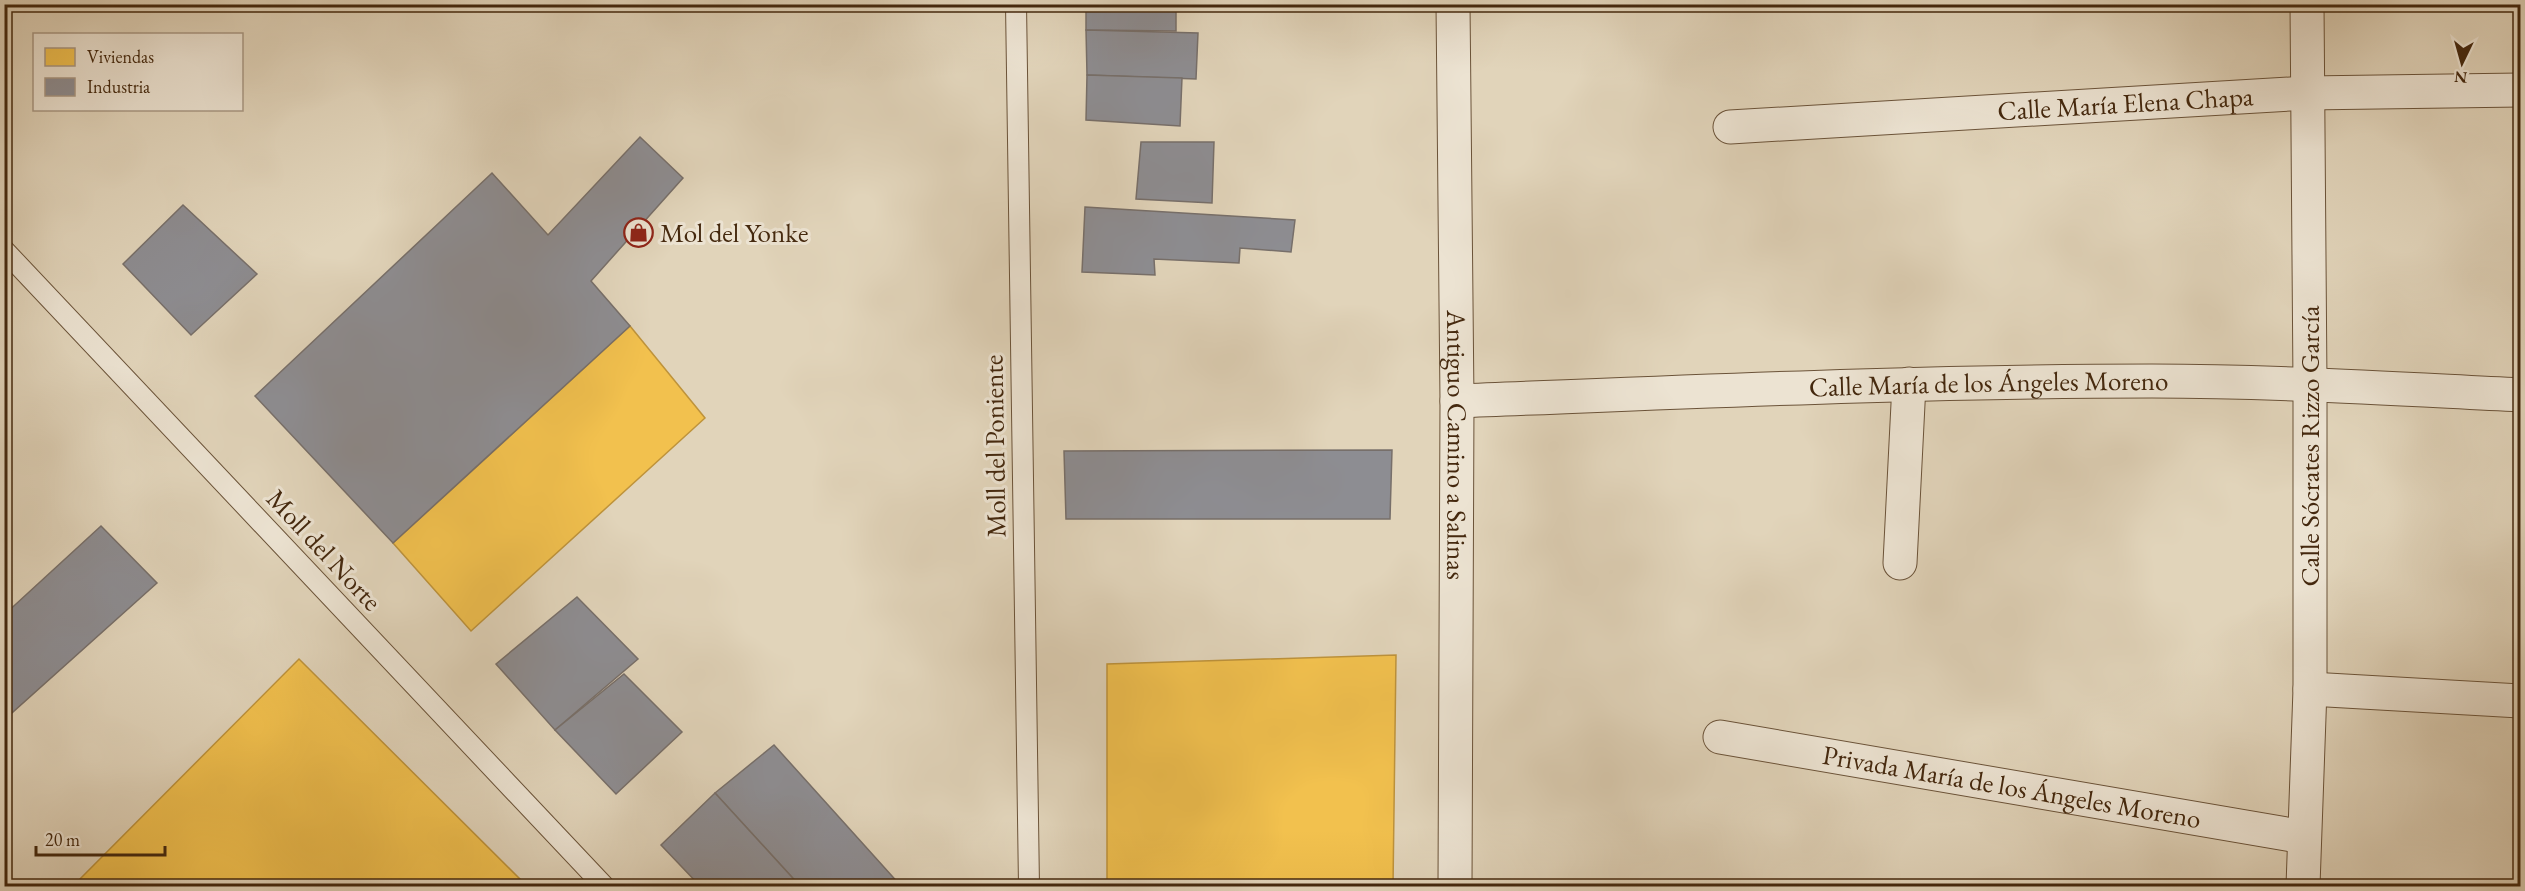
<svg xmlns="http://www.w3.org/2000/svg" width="2525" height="891" viewBox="0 0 2525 891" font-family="'EB Garamond',serif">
<rect width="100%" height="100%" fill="#e1d4ba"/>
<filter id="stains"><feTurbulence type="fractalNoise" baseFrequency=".00333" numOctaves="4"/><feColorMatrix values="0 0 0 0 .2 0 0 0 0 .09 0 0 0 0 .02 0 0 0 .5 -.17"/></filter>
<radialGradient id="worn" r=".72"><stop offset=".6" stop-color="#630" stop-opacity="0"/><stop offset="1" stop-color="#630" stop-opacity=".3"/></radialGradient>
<g fill="#f2c14e" stroke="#be933b" stroke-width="1.5">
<path d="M630,326l75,92 -234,213 -78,-88z"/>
<path d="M1396,655l-3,231h-286v-222z"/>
<path d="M299,659l228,227h-454z"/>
</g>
<g fill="#8d8d92" stroke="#776f6a" stroke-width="1.5">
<path d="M1086,4h90v27l-90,-1z"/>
<path d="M1086,30l112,3 -2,46 -109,-4z"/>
<path d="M1087,75l95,3 -2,48 -94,-6z"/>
<path d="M640,137l43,41 -92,103 39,45 -237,217 -138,-147 237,-223 56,62z"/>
<path d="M1141,142h73l-2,61 -76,-4z"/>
<path d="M183,205l74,69 -66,61 -68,-71z"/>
<path d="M1085,207l210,13 -4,32 -51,-4 -1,15 -85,-4 1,16 -73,-3z"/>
<path d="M1392,450l-2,69h-324l-2,-68z"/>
<path d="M101,526l56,57 -153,137v-105z"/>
<path d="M577,597l61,62 -83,71 -59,-66z"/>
<path d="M624,674l58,58 -66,62 -61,-64z"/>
<path d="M774,745l127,141h-101l-85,-93z"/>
<path d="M715,793l85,93h-100l-39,-41z"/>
</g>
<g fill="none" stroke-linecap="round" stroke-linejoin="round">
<defs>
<g id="service">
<path d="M1016,4l13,882"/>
<path d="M4,250l600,636"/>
</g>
<g id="minor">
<path id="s1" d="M1453,4l4,397 -2,485"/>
<path id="s2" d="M1730,127l577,-34 213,-3"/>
<path id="s3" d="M1457,401c232,-9 463,-20 695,-20 123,0 246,8 368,14"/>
<path d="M1900,563l9,-179"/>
<path d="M2310,689l210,12"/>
<path id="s4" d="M1720,737l584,100"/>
<path d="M2303,886l7,-197v-304l-3,-381"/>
</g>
</defs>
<use href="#service" stroke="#6b5339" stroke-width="22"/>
<use href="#minor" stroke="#6b5339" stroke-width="35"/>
<use href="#service" stroke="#ece3d2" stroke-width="20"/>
<use href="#minor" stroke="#ece3d2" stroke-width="33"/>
</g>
<defs>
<symbol id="shop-ring" viewBox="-11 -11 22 22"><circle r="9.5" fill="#ece3d2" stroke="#8f2418" stroke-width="1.5"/><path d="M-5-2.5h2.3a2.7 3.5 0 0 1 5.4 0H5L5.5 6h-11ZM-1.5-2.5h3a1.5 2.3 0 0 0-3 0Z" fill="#8f2418"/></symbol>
</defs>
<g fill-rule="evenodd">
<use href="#shop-ring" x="622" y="216" width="33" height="33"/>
</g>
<g text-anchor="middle" stroke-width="6" stroke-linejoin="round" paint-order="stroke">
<g font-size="27" fill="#44280e" stroke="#ece3d2">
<text dy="9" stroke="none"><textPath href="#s2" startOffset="396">Calle María Elena Chapa</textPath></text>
<text dy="9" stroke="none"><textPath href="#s3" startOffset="532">Calle María de los Ángeles Moreno</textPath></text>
<text dy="9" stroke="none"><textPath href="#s1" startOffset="441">Antiguo Camino a Salinas</textPath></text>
<text transform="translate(995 446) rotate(-91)" y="9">Moll del Poniente</text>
<text transform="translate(2310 446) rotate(-90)" y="9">Calle Sócrates Rizzo García</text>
<text transform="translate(324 550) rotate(47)" y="9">Moll del Norte</text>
<text dy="9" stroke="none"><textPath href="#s4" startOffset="296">Privada María de los Ángeles Moreno</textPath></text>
</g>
<g font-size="27" fill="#44280e" stroke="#ece3d2" text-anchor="start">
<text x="660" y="242">Mol del Yonke</text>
</g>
</g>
<rect width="2525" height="891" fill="none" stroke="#e1d4ba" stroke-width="24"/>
<rect x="6" y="6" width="2513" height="879" fill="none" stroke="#44280e" stroke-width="3"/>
<rect x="12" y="12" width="2501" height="867" fill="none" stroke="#44280e" stroke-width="1.5"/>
<rect x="33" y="33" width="210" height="78" fill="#ece3d2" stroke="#a99884" stroke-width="1.5"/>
<rect x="45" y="48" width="30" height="18" fill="#f2c14e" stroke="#a99884" stroke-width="1.5"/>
<text x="87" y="63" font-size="18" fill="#44280e">Viviendas</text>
<rect x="45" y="78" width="30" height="18" fill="#8d8d92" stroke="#a99884" stroke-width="1.5"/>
<text x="87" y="93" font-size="18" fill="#44280e">Industria</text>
<g transform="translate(2462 63) rotate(185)" stroke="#ece3d2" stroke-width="4.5" paint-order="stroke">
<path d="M0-4.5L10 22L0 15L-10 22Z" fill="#44280e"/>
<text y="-9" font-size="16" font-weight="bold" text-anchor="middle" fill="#44280e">N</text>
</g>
<path d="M36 846v9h129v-9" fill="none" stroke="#44280e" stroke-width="3"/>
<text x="45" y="846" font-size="18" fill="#44280e" stroke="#ece3d2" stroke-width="4.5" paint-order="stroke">20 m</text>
<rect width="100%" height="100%" filter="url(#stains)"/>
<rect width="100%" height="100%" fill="url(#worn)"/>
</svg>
